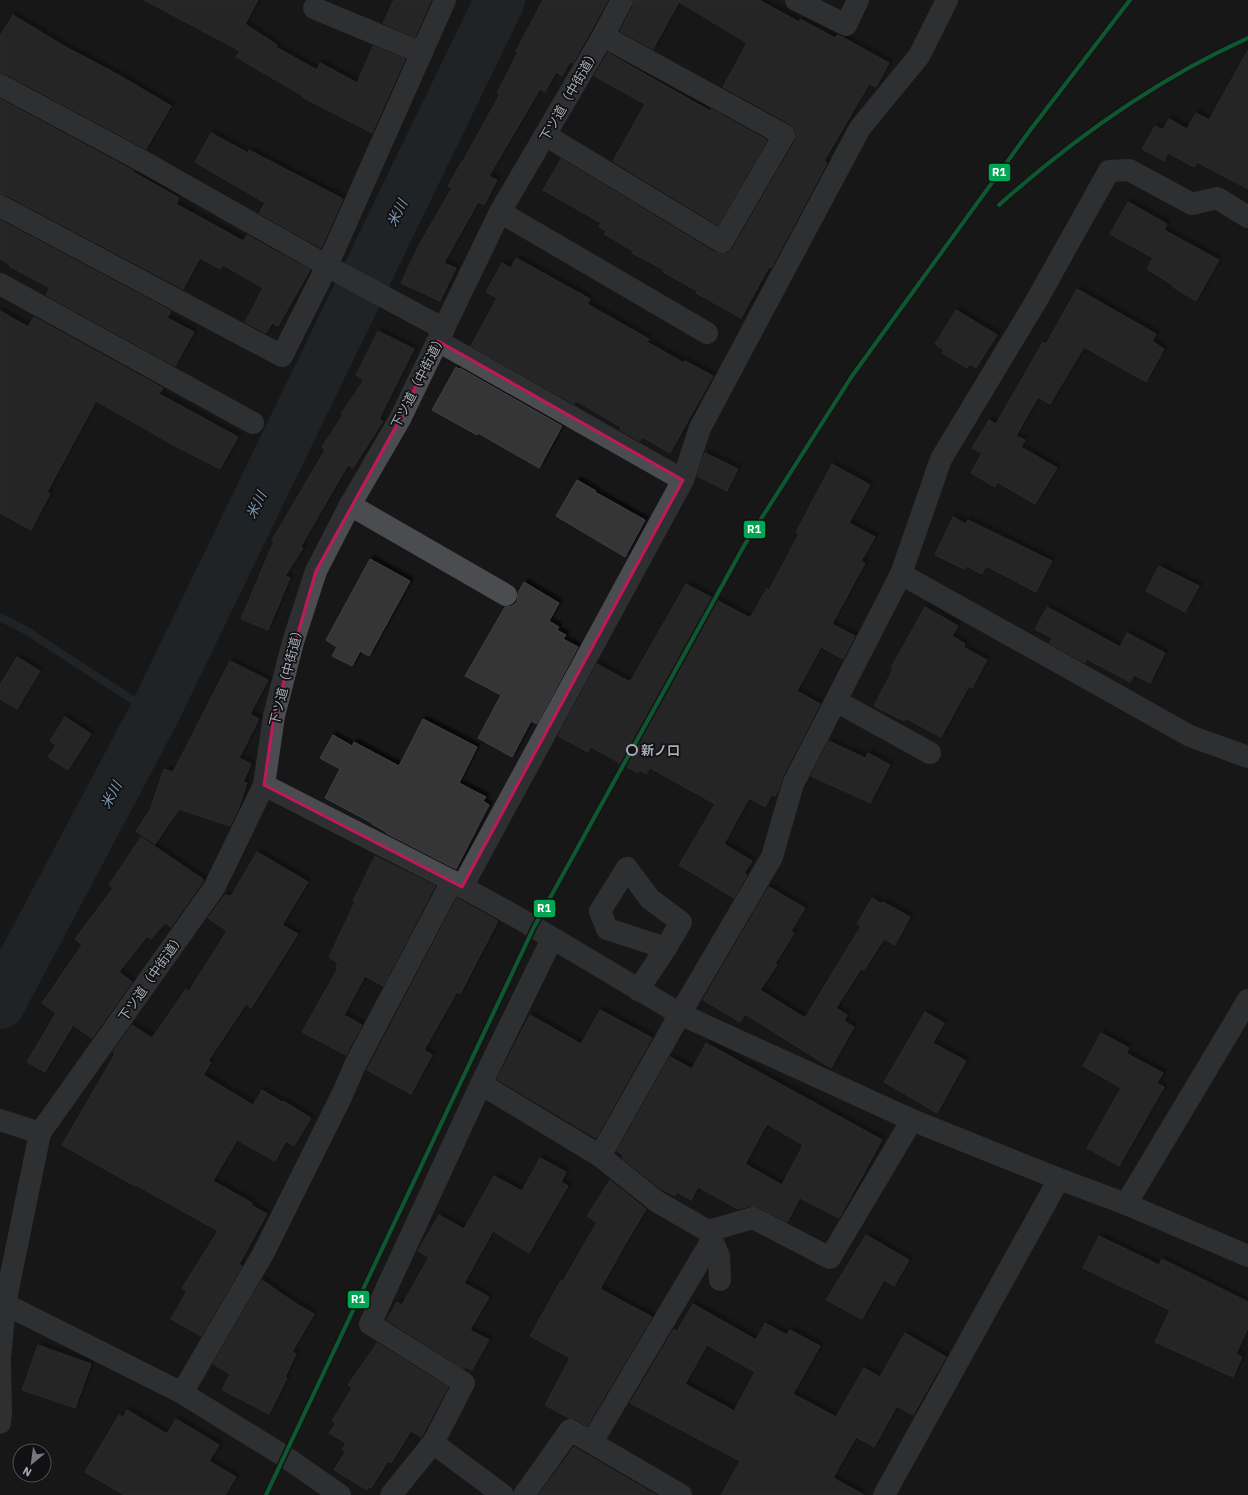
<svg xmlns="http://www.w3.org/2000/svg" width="1248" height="1495" viewBox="0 0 1248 1495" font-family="'IBM Plex Sans','Noto Sans JP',sans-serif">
<defs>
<filter id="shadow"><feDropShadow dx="3.5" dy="-3.5" stdDeviation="1" flood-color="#0009"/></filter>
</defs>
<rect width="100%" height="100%" fill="#171717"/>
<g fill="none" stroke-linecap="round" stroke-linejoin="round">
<path stroke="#2a3239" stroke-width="8" d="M0,617l27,14 127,83"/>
<path stroke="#2a3239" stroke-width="50" d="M0,1004l154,-290 346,-714"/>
</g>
<g fill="#353536" stroke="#3f4043" fill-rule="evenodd" filter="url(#shadow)">
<path d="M144,0h114l-13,24 32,21 -1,2 41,23 3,-7 37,20 16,-37 32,13 -33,74 -70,-36 1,-1 -67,-39 4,-6z"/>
<path d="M394,0h37l-16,37 -32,-14z"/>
<path d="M543,0h65l-35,63 -3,-1 -8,14 -6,-4 -11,20 -5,-3 -51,87 8,4 -13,25 -6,-3 -34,61 12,5 -16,33 -39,-18 18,-38 33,-57 -4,-2 14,-25h1l37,-67 -3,-1 21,-41 -2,-1z"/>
<path d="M634,0h125l40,22 1,-3 35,19 2,-3 5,2 47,26 -13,24 -7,-3 -45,77 3,2 -56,105 -2,-1 -28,51 -45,-25 1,-2 -34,-19 1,-2 -32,-17 1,-2 -29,-17 3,-3 -8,-4 2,-4 -58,-33 18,-31 155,94 6,1 6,-1 5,-5 62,-107 1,-6 -1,-6 -5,-5 -67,-37 24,-44 -68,-41 -26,47 -33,-18 13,-25z"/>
<path d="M13,15l51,31 58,31 49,29 -25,43 -140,-75 -6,-1v-37z"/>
<path d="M1248,50v139l-51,-27 -3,5 -26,-14 -4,8 -22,-12 13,-23 8,4 6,-11 18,10 9,-16 13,7z"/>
<path d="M608,53l102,58 1,-2 56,31 -49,85 -105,-64 32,-57 -51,-28z"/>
<path d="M0,99l134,72 -1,1 46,26 -3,6 67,37 4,-6 63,35 -32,56 -6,-3 -6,10 -21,-11 18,-34 -40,-23 -3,4 -20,-11 -17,31 -177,-94 -6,-1z"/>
<path d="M211,133l37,20 1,-3 94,49 -22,49 -62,-35 6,-10 -70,-41z"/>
<path d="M1128,202l39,22 -3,6 55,30 -23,41 -23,-14 1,-1 -27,-17 6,-11 -43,-24z"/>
<path d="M0,220l171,91 -4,7 27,14 -19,34 -129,-71 4,-7 -41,-22 1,-2 -10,-5z"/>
<path d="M516,258l74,41 -3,5 62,35 -2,3 37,21 1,-2 28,15 -43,77 -28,-16 -2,4 -20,-11 1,-3 -45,-26 -2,3 -103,-58 26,-48 -11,-6 16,-29 9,5z"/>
<path d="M1077,289l79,45 -4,7 12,8 -18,33 -62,-35 -34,57 -12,-7 -22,39 9,4 -4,7 36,21 -22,36 -38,-22 -2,5 -24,-14 11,-20 -10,-5 17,-28 7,4 47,-82 3,2z"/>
<path d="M956,310l41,25 -21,33 -7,-4 -2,4 -25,-15 2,-3 -9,-6z"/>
<path d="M0,311l28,16 6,-10 129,71 -4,6 79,43 -18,32 -45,-23 -79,-45 -49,91 3,2 -19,36 -31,-17z"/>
<path d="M378,331l36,18 -35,70 4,2 -30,47 -5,-3 -47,81 2,2 -18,28 5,2 -22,52 -27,-11 33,-78 -2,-1 53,-90 -3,-3 21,-32 -2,-1 23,-34 -8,-5z"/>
<path d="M456,367l3,2 1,-1 102,58 -23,42 -61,-35 -1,2 -45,-25z"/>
<path d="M705,453l33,16 -11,22 -30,-15z"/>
<path d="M832,464l38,21 -21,38 26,14 -14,24 4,2 -33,61 23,12 -12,23 -22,-12 -24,44 23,13 -38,74 -4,13 -3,5 -3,-1 -7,12 -16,-9 -25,46 28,17 -8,12 3,2 -13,23 -55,-33 36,-61 -65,-36 -4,6 -7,-4 -1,3 -47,-26 -3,5 -30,-16 39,-72 33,18 56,-98 64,34 17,-30 2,2 30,-56 -3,-2z"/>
<path d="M577,480l19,11 -1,1 50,28 -20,37 -69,-41z"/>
<path d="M953,517l13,7 2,-4 84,41 -16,31 -50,-26 -4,8 -16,-8 -2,3 -29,-14z"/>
<path d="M370,559l40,22 -41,75 -9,-5 -8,15 -20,-10 5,-9 -11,-7z"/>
<path d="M1159,566l40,20 -14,26 -39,-21z"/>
<path d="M524,582l35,21 -10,18 10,6 -2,3 9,5 -3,4 15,8 -41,77 -6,-3 -19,36 -34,-19 23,-43 -36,-19 40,-69 7,-1 5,-4 1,-9z"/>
<path d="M925,607l33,19 -6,10 13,8 -2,3 24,13 -15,28 -3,-2 -28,51 -36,-19 -1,3 -30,-15 19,-37 -2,-1z"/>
<path d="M1047,607l73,40 7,-14 38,20 -15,30 -16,-8 -4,7 -43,-23 -2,4 -36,-20 3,-5 -17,-9z"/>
<path d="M17,657l23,14 -23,38 -17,-10v-14z"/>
<path d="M230,661l38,19 -18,34 9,5 -20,39 12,6 -8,18 4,1 -9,27 -8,16 -51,-17 -24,35 -19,-13 14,-21 14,-41 9,3z"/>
<path d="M65,717l26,17 -23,36 -20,-13 8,-12 -6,-4z"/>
<path d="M423,719l54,28 -18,36 27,14 -3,4 6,4 -33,64 -70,-36v-1l-14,-8v-1l-47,-25 15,-29 -20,-11 13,-23 19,11 2,-4 45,24z"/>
<path d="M829,741l36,17 3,-5 22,12 -20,38 -59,-27z"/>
<path d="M141,837l63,43 -33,47 -6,-4 -14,16 -4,-3 -28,36 13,10 -40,56 -19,-13 -28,47 -18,-10 29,-49 -14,-10 40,-58 -7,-6 38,-51 -4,-3z"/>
<path d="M257,852l51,30 -26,43 16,9 -47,74 -5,-4 -38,57 3,1 -8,13 50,30 9,-15 20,12 1,-1 28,17 -17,28 -8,-5 -11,20 -38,-21 -24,41 39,22 -1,2 16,9 -28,50 3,2 -41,70 -30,-17 16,-28 -5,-3 36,-57 -82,-46 -1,1 -73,-41 53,-91 -2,-2 19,-27 20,13 34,-49 3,2 38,-60 -19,-13 17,-23 6,1z"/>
<path d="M375,856l60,30 -52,100 -18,-10 -21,39 18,10 -16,30 -44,-23 36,-64 -2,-1 2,-4 -9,-6 26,-55 -2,-1z"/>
<path d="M769,887l36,21 -14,23 3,2 -19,31 2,1 -17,25 45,28 56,-92 -4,-2 15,-26 10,6 1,-2 27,15 -15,28 -11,-6 -20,31 -3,-1 -25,39 11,7 -3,6 10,6 -23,41 -86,-54 -5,8 -37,-22z"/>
<path d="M457,898l41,23 -38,73 -3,-2 -33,58 8,5 -21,39 -44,-24z"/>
<path d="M600,1010l52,28 -56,100 -99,-59 33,-64 51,29z"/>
<path d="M925,1012l19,11 -11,20 33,18 -29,52 -53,-31z"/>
<path d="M1101,1033l28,15 -3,5 37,20 -6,10 7,4 -45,79 -32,-18 34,-60 -38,-22z"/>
<path d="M706,1043l176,97 -43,78 -39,-20 -13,24 -29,-15 -8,-1 -12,3 -40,-22 -7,13 -14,-8 -2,4 -15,-8 -38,-30 2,-2 -7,-5 53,-94 22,12zM767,1124l36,21 -21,40 -37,-21z"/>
<path d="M540,1158l26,14 -5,10 7,4 -39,67 -36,-22 -29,52 25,14 -19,33 19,10 -17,30 -7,-3 -1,2 -77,-49 10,-18 5,3 27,-48 -11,-6 21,-36 25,14 30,-53 28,15z"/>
<path d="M610,1180l36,29 -23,39 -23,41 52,28 -65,109 -11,-7 -7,-1 -24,-13 25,-47 -40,-22 31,-56 2,1 34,-59 -10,-6z"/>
<path d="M866,1235l43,25 -15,26 -10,-6 -22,39 -36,-19z"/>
<path d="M1099,1236l60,29 3,-6 86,43v26l-12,26 6,3 -9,20 -78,-35 15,-32 -87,-42z"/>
<path d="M262,1280l33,23 19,11 -22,38 4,2 -11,23 2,1 -18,36 -47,-24 8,-16 -17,-10z"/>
<path d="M693,1304l63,36 9,-17 22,12 3,-5 30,16 -27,48 43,23 28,-49 16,9 25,-44 41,24 -33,58 -16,-9 -23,41 -18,-10 -23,41 31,17h-143l19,-34 -110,-58 44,-74 3,2zM707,1345l48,27 -21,39 -49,-27z"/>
<path d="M377,1343l71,44 -26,49v1l-11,-6 -20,32 -3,-2 -17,27 -2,-1 -2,3 -33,-20 11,-18 -3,-3 4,-6 -17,-10 7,-10 -4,-2 20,-33 -4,-3z"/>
<path d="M38,1345l53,19 -16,44 -53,-18z"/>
<path d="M127,1410l40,24 9,-15 43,26 -10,16 27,16 -11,18h-101l-39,-23 34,-57 4,2z"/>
<path d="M574,1447l82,48h-117z"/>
</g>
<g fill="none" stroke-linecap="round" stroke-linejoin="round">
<g stroke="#4b4c50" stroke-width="22">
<path d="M796,0l50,25 12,-25"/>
<path d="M314,8l108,45"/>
<path d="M0,85l144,77 194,110 106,57"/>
<path d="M545,135l177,107 62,-107 -181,-99"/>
<path d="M0,206l282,150 45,-90 118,-266"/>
<path d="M500,212l207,121"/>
<path d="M0,284l253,139"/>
<path d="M438,341l245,139"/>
<path d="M350,505l156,90"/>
<path d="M901,574l289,162 58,21"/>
<path d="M836,701l94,52"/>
<path d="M264,785l188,96 70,39 158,94 232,106 147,59 67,25 122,52"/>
<path d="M462,887l221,-407 17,-52 160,-300 59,-72 28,-56"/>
<path d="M638,990l28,-42 15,-26 -31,-23 -23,-31 -27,43 7,18 59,19"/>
<path d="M481,1084l119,72 56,45 52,30 11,25 1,24"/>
<path d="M0,1120l40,13"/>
<path d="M600,1156l80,-142 92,-157 21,-73 108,-210 40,-115 94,-156 74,-132 20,-1 63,34 25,-6 31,19"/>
<path d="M1126,1204l122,-204"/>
<path d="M708,1231l45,-13 77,40 82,-138"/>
<path d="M5,1304l177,89 102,63 56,39"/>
<path d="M0,1358l5,-54 35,-171 174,-245 50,-103 10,-69 19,-74 23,-71 34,-66 50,-86 100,-207 103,-176 19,-36"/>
<path d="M0,1363l1,50 -1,10"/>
<path d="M182,1393l81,-139 79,-159 13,-30 97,-184"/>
<path d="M592,1442l120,-202"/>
<path d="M433,1443l31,-60 -94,-59 111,-240 71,-145"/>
<path d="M391,1495l42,-52 70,52"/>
<path d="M524,1495l46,-65 111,65"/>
<path d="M884,1495l175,-316"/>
</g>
<defs>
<g id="rail-1">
<path d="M999,205c74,-66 158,-126 249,-167"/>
<path d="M266,1495l268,-568 211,-383 107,-168 176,-243 102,-133"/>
</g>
</defs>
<use href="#rail-1" stroke="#111113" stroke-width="7"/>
<use href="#rail-1" stroke="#00a651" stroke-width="4"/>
</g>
<path d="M0 0H1248V1495H0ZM438,341l245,139 -221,407 -198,-102 10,-69 42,-145 84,-152z" fill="#171717" fill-opacity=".55" fill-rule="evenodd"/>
<path fill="none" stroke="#c2185b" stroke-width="3" stroke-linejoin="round" d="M438,341l245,139 -221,407 -198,-102 10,-69 42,-145 84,-152z"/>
<circle fill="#111113" stroke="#a8adb8" stroke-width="2" cx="632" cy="750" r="5"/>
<g text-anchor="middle" stroke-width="3.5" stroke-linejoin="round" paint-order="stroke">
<g font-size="13" fill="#a8adb8" stroke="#111113">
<text transform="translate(569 95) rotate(-60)" y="5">下ツ道（中街道）</text>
<text transform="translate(418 381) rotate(-63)" y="5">下ツ道（中街道）</text>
<text transform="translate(286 675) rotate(-76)" y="5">下ツ道（中街道）</text>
<text transform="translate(151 977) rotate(-55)" y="5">下ツ道（中街道）</text>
</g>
<g font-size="13" font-weight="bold" fill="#a8adb8" stroke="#111113" text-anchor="start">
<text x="641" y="755">新ノ口</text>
</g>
<g font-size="14" font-style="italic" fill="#7f9bb3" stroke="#111113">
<text transform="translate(397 213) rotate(-64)" y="5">米川</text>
<text transform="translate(256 505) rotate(-64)" y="5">米川</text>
<text transform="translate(111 795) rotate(-62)" y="5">米川</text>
</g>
</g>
<g stroke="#111113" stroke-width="1.5">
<rect x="988" y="163" width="23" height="19" rx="4" fill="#00a651"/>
<rect x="743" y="520" width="23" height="19" rx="4" fill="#00a651"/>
<rect x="533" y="899" width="23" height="19" rx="4" fill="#00a651"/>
<rect x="347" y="1290" width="23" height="19" rx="4" fill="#00a651"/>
</g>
<g font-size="11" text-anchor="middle" font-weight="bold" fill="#fff">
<text x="999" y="176">R1</text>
<text x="754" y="533">R1</text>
<text x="544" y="912">R1</text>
<text x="358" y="1303">R1</text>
</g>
<g transform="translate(32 1463) rotate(209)"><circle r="19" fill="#111113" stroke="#4d4f55"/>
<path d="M0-3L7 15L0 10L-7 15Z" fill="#757880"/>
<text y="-6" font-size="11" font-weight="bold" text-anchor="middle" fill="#a8adb8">N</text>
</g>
</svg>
